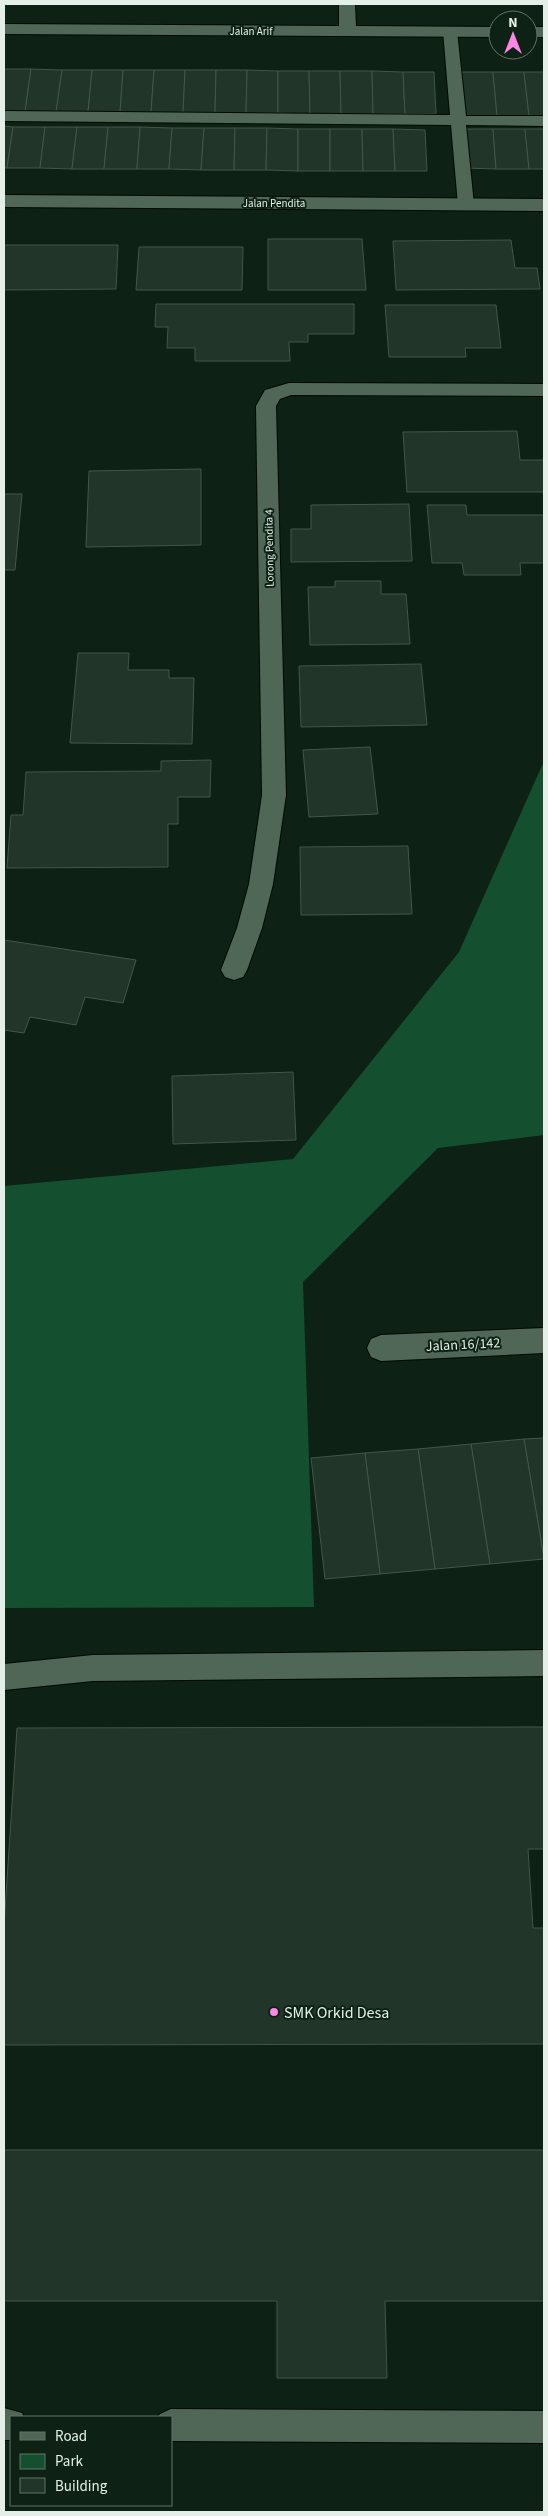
<svg xmlns="http://www.w3.org/2000/svg" width="548" height="2516" viewBox="0 0 548 2516" font-family="'Source Sans 3',sans-serif">
<rect width="100%" height="100%" fill="#0d2115"/>
<path fill="#14502f" d="M544,761v374l-106,13 -135,134 11,325 -310,1v-422l289,-27 166,-207z"/>
<g fill="#213528" stroke="#425748">
<path d="M4,69h27l-6,43h-21z"/>
<path d="M31,69l31,1 -6,42h-31z"/>
<path d="M62,70h30l-4,42h-32z"/>
<path d="M92,70h31l-3,42h-32z"/>
<path d="M123,70h31l-3,43 -31,-1z"/>
<path d="M154,70h31l-2,43h-32z"/>
<path d="M185,70h31l-1,43h-32z"/>
<path d="M216,70h31l-1,43h-31z"/>
<path d="M247,70l31,1v42h-32z"/>
<path d="M278,71h31l1,43 -32,-1z"/>
<path d="M309,71h31l1,43h-31z"/>
<path d="M340,71h32l1,43h-32z"/>
<path d="M372,71l31,1 2,42h-32z"/>
<path d="M403,72h31l2,42h-31z"/>
<path d="M461,72h32l4,44h-32z"/>
<path d="M493,72h31l5,44h-32z"/>
<path d="M524,72h20v44h-15z"/>
<path d="M4,126l9,1 -6,41h-3z"/>
<path d="M13,127h32l-5,41h-33z"/>
<path d="M45,127h32l-5,42 -32,-1z"/>
<path d="M77,127h31l-4,42h-32z"/>
<path d="M108,127h32l-3,42h-33z"/>
<path d="M140,127l32,1 -3,41h-32z"/>
<path d="M172,128h32l-3,42 -32,-1z"/>
<path d="M204,128h31l-1,42h-33z"/>
<path d="M235,128h32l-1,42h-32z"/>
<path d="M267,128l31,1v42l-32,-1z"/>
<rect x="298" y="129" width="32" height="42"/>
<path d="M330,129h32l1,42h-33z"/>
<path d="M362,129h31l2,42h-32z"/>
<path d="M393,129l32,1 2,41h-32z"/>
<path d="M461,129h32l3,40 -32,-1z"/>
<path d="M493,129h32l4,40h-33z"/>
<path d="M525,129h19v40h-15z"/>
<path d="M268,239h94l4,51h-98z"/>
<path d="M511,240l4,28h22l3,21 -144,1 -3,-49z"/>
<path d="M4,245h114l-2,44 -112,1z"/>
<path d="M139,247h104l-1,43h-106z"/>
<path d="M156,304h198v30h-46v8h-19l1,19h-95v-13h-28l1,-21h-13z"/>
<path d="M385,305h111l5,43h-36l1,9h-77z"/>
<path d="M517,431l3,29h24v32h-137l-4,-60z"/>
<path d="M201,469v76l-115,2 3,-76z"/>
<path d="M4,494h18l-7,76h-11z"/>
<path d="M409,504l3,57 -121,1v-33h20v-24z"/>
<path d="M427,505h39l1,10h77v48h-24l1,12h-57l-2,-12h-30z"/>
<path d="M335,581h46v13h25l4,50 -100,1 -2,-58h27z"/>
<path d="M78,653h51l-1,17h41v8h25l-2,66 -122,-1z"/>
<path d="M421,664l6,61 -126,2 -2,-61z"/>
<path d="M370,747l8,67 -69,3 -6,-67z"/>
<path d="M211,760l-1,37h-32v27h-10v43l-161,1 4,-53h12l3,-43 135,-1v-10z"/>
<path d="M408,846l4,68 -111,1 -1,-68z"/>
<path d="M4,940l132,20 -13,43 -38,-6 -9,28 -46,-8 -6,16 -20,-3z"/>
<path d="M293,1072l3,68 -123,4 -1,-68z"/>
<path d="M544,1438v120l-20,-119z"/>
<path d="M524,1439l20,120 -54,5 -19,-120z"/>
<path d="M471,1444l19,120 -55,5 -17,-120z"/>
<path d="M418,1449l17,120 -55,5 -15,-121z"/>
<path d="M365,1453l15,121 -55,5 -14,-121z"/>
<path d="M544,1727v122h-16l5,79h11v116l-540,1v-119l13,-198z"/>
<path d="M4,2150h540v151h-159l2,77h-110v-77h-273z"/>
</g>
<g fill="none" stroke-linecap="round" stroke-linejoin="round">
<defs>
<g id="service">
<path d="M450,27l7,4 9,85h78v10l-78,-1 8,80 -8,5 -8,-5 -7,-80 -447,-4v-10l446,4 -7,-84z"/>
<path d="M544,1650v26l-451,5 -89,9v-26l89,-9z"/>
<path d="M4,2408l18,5 2,4h-13v23h-7z"/>
<path d="M171,2409l373,2v32l-373,-2v-24h-13l2,-3z"/>
</g>
<g id="minor">
<path d="M339,4h16l1,22 142,1v10l-494,-3v-10l335,2z"/>
<rect x="528" y="27" width="16" height="10"/>
<path d="M4,195l540,4v12l-540,-4z"/>
<path d="M289,383l255,1v12l-253,-1 -11,4 -4,7 10,389 -13,89 -11,44 -15,42 -4,7 -9,3 -9,-3 -4,-7 16,-42 12,-44 13,-89 -6,-389 9,-16z"/>
<path d="M544,1328v25l-163,8 -10,-4 -4,-9 4,-9 10,-4z"/>
</g>
</defs>
<use href="#service" stroke="#000a02" stroke-width="2"/>
<use href="#minor" stroke="#000a02" stroke-width="2"/>
<use href="#service" fill="#506657" fill-rule="evenodd"/>
<use href="#minor" fill="#506657" fill-rule="evenodd"/>
</g>
<circle fill="#fc86e4" stroke="#0d2115" stroke-width="2" cx="274" cy="2012" r="5"/>
<g text-anchor="middle" stroke-width="4" stroke-linejoin="round" paint-order="stroke">
<g font-size="11" fill="#e4f0e7" stroke="#0d2115">
<text x="251" y="35">Jalan Arif</text>
<text x="274" y="207">Jalan Pendita</text>
<text transform="translate(269 548) rotate(-91)" y="4">Lorong Pendita 4</text>
</g>
<g font-size="14" fill="#e4f0e7" stroke="#0d2115">
<text transform="translate(463 1344) rotate(-3)" y="5">Jalan 16/142</text>
</g>
<g font-size="16" fill="#e4f0e7" stroke="#0d2115" text-anchor="start">
<text x="284" y="2018">SMK Orkid Desa</text>
</g>
</g>
<rect width="548" height="2516" fill="none" stroke="#e4f0e7" stroke-width="10"/>
<rect x="10" y="2416" width="162" height="90" fill="#0d2115" stroke="#637469"/>
<rect x="20" y="2432" width="25" height="8" fill="#506657" stroke="#637469"/>
<text x="55" y="2441" font-size="15" fill="#e4f0e7">Road</text>
<rect x="20" y="2454" width="25" height="15" fill="#14502f" stroke="#637469"/>
<text x="55" y="2466" font-size="15" fill="#e4f0e7">Park</text>
<rect x="20" y="2478" width="25" height="15" fill="#213528" stroke="#637469"/>
<text x="55" y="2491" font-size="15" fill="#e4f0e7">Building</text>
<g transform="translate(513 35)"><circle r="24" fill="#0d2115" stroke="#637469"/>
<path d="M0-4L9 19L0 12L-9 19Z" fill="#fc86e4"/>
<text y="-8" font-size="14" font-weight="bold" text-anchor="middle" fill="#e4f0e7">N</text>
</g>
</svg>
